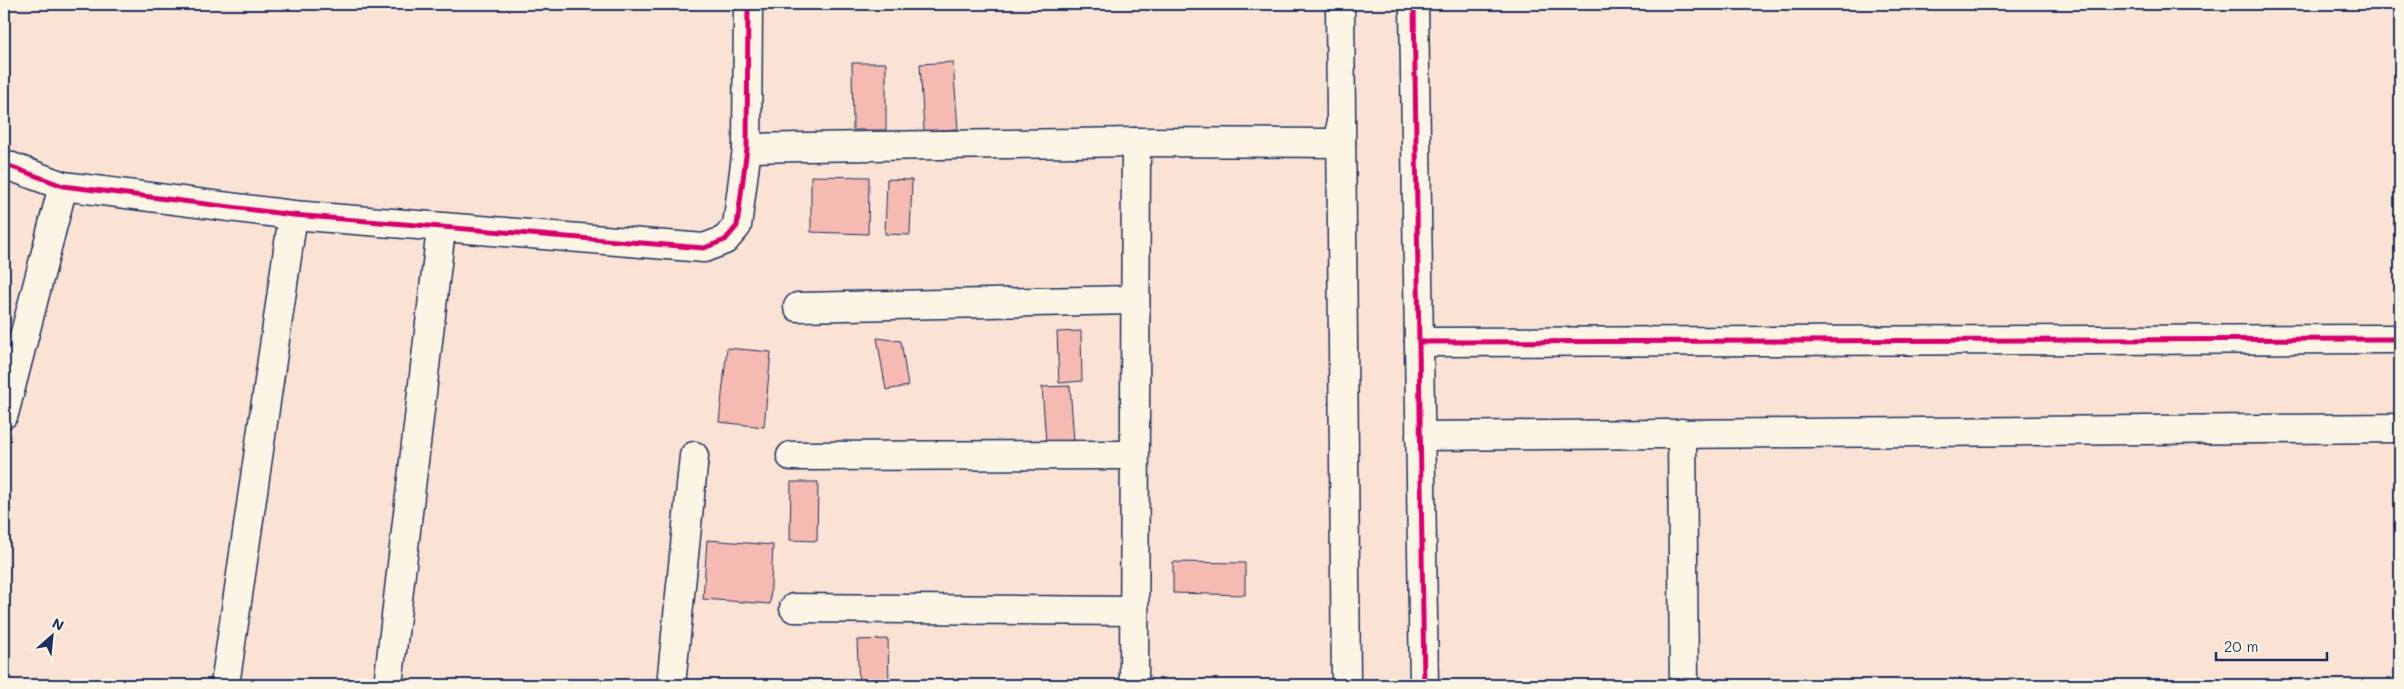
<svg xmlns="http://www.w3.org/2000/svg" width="2404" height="689" viewBox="0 0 2404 689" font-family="Mali,sans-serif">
<rect width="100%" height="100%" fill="#fae3d5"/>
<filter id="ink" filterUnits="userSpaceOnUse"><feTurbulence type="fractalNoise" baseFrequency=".02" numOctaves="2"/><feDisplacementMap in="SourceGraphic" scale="10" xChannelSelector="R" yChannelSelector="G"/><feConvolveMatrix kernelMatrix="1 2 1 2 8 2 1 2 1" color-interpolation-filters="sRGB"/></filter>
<g filter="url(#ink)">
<g fill="#f5bab1" stroke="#1b2f5e">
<path d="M953,62l5,67 -34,2 -4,-67z"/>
<path d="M852,63h34v67h-33z"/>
<path d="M811,176l58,1 -1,57 -57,-2z"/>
<path d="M887,179l25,1 -2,55 -25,-1z"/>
<path d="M1081,331l1,50 -23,2 -2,-51z"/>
<path d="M877,338l24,3 7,45 -22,4z"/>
<path d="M727,348l44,4 -7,75 -45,-5z"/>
<path d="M1070,386l4,55 -28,2 -4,-56z"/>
<path d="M791,482h27l-1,59 -27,-1z"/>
<path d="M707,540l66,5 -3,59 -67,-5z"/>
<path d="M1173,562l72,1v32l-72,-2z"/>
<path d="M888,639l1,46h-30l-2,-45z"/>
</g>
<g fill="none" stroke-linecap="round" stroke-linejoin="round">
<defs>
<g id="minor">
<path d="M747,148l389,-6 205,1"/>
<path d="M4,164l59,22 230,29 411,33 21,-8 12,-14 10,-78 1,-144"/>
<path d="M798,307l337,-7"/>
<path d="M1419,342l981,-3"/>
<path d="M4,414l59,-228"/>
<path d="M1682,433l2,252"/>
<path d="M1420,436l980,-8"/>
<path d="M791,456l343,-1"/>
<path d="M794,608l339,3"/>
<path d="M225,685l68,-470"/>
<path d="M388,685l53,-456"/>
<path d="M671,685l23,-229"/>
<path d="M1134,685l2,-543"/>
</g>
<g id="tertiary">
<path d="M1340,4l6,681"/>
<path d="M1414,4l10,681"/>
</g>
</defs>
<use href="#minor" stroke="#1b2f5e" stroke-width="31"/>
<use href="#tertiary" stroke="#1b2f5e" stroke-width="31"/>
<use href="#minor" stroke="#fcf5e5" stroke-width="28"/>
<use href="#tertiary" stroke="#fcf5e5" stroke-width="28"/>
<defs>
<g id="cycleway">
<path d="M1414,4l10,681"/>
<path d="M4,164l59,22 230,29 411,33 21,-8 12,-14 10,-78 1,-144"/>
<path d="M1419,342l981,-3"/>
</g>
</defs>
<use href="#cycleway" stroke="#fcf5e5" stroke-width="8"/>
<use href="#cycleway" stroke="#d6006c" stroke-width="5"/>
</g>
</g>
<rect width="2404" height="689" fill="none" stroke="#fcf5e5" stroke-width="20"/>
<rect x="10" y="10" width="2384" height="669" fill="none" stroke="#1b2f5e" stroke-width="2" filter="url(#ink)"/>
<g transform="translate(52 636) rotate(27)" stroke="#fcf5e5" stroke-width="4" paint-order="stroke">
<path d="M0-4L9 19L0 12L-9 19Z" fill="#1b2f5e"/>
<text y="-8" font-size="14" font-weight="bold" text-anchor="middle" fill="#1b2f5e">N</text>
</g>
<path d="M2216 652v8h111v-8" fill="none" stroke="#1b2f5e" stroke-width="2.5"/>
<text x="2224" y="652" font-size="15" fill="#1b2f5e" stroke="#fcf5e5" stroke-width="4" paint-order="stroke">20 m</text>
</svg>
